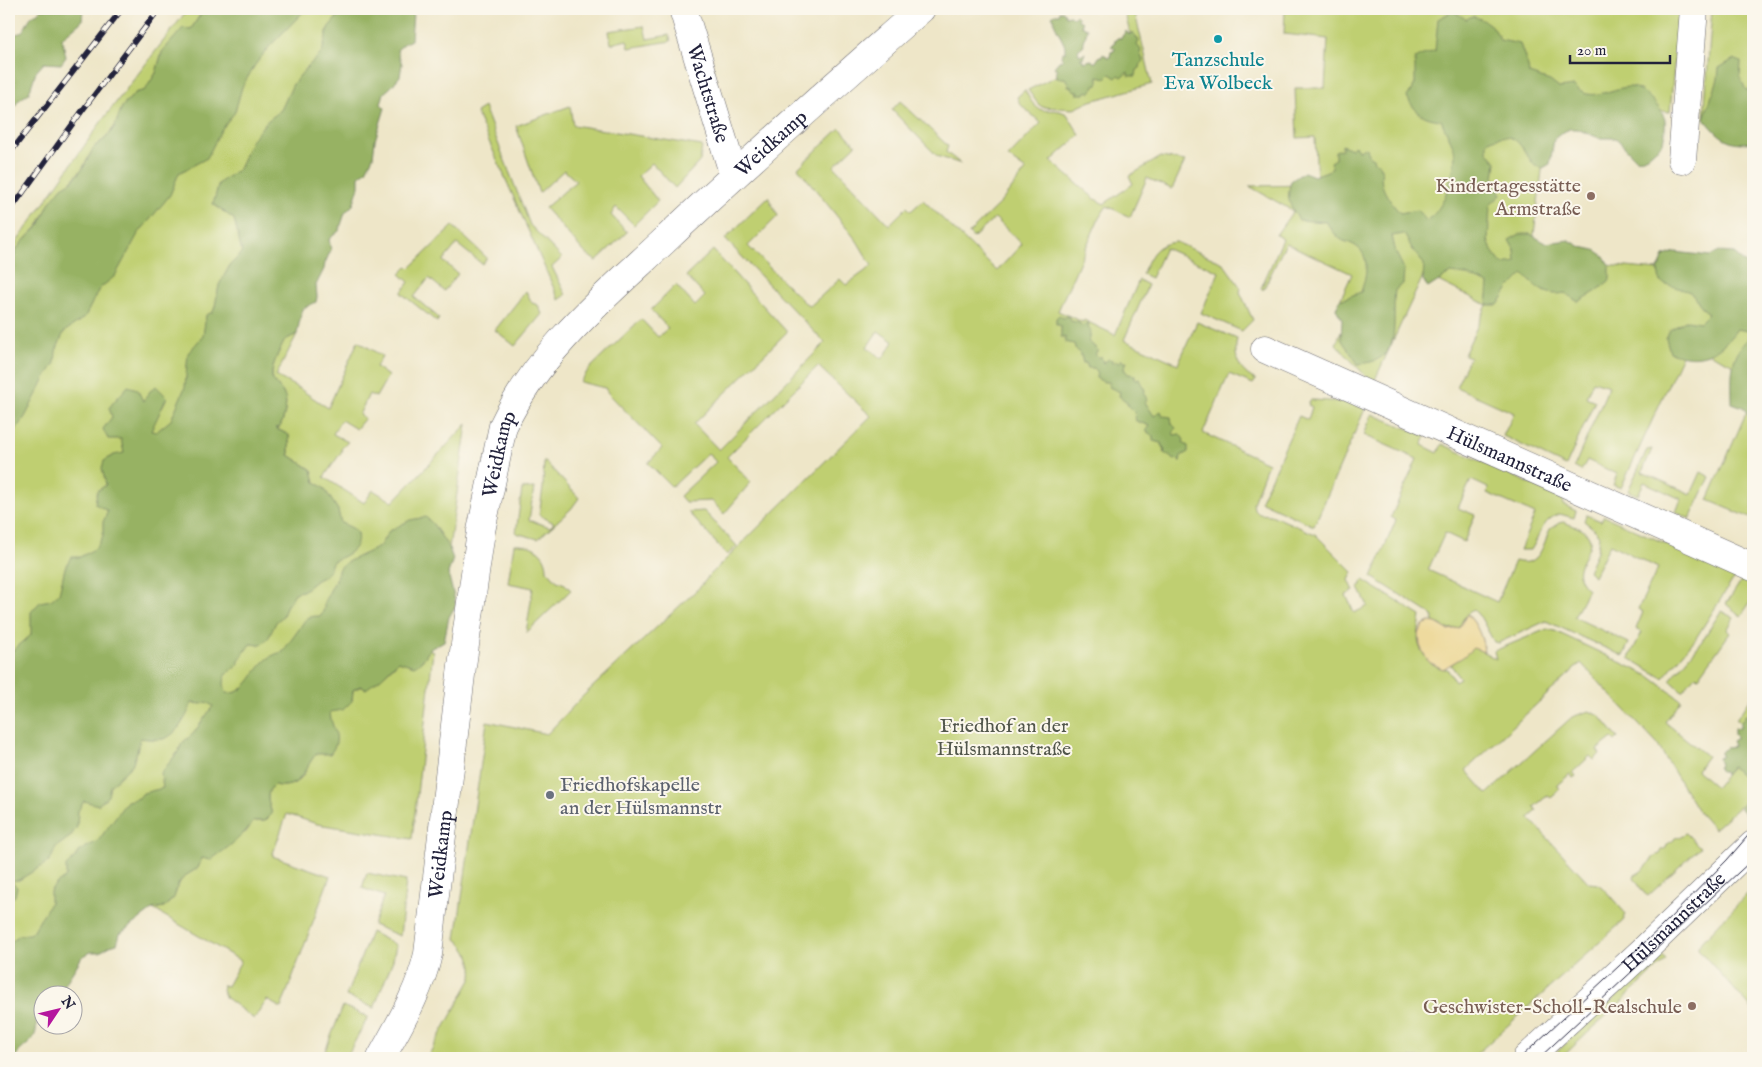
<svg xmlns="http://www.w3.org/2000/svg" width="1762" height="1067" viewBox="0 0 1762 1067" font-family="'IM FELL English',serif">
<rect width="100%" height="100%" fill="#fbf7ec"/>
<filter id="ink" filterUnits="userSpaceOnUse"><feTurbulence type="fractalNoise" baseFrequency=".02" numOctaves="2"/><feDisplacementMap in="SourceGraphic" scale="10" xChannelSelector="R" yChannelSelector="G"/><feConvolveMatrix kernelMatrix="1 2 1 2 8 2 1 2 1" color-interpolation-filters="sRGB"/></filter>
<filter id="wash" filterUnits="userSpaceOnUse"><feTurbulence type="fractalNoise" baseFrequency=".0096" numOctaves="4" result="noise"/><feDisplacementMap in="SourceGraphic" scale="20" xChannelSelector="R" yChannelSelector="G"/><feGaussianBlur stdDeviation="1.12" result="paint"/><feColorMatrix in="noise" values="0 0 0 0 0 0 0 0 0 0 0 0 0 0 0 0 0 1.4 0 .05"/><feComposite in="paint" operator="in"/></filter>
<g filter="url(#wash)">
<rect width="100%" height="100%" fill="#eee6c8"/>
<g fill="#bfcf71" stroke="#707856" fill-rule="evenodd">
<path d="M188,9h16l-13,20 -29,23 -6,21 -11,18 -10,2 -13,14 -7,19 -9,12 -12,9 -11,21 -34,37 -11,21 -14,14 -8,10 -3,10 -4,4v-11l92,-131z"/>
<path d="M270,9h122l-192,407 115,67 -3,-13 -23,-15v-20l-14,-7 5,-1c4,-9 9,-26 3,-34 -3,-6 -10,-9 -11,-16 -1,-13 8,-27 13,-38l12,-5 -21,42 24,13 28,19 30,-67 24,15 -6,11 12,9 -12,21 -7,-3 -10,21 6,3 -9,11 -15,-9 -8,14 15,8 -7,7 1,2 -18,26 40,26 9,-13 20,12 74,-78 -20,138 -438,457v-604z"/>
<path d="M1124,9h10l18,75 -61,17 -17,8 -32,-2 -4,-3 -10,-14 46,-23 9,-7 2,2 6,-2 4,3 5,-7 6,-1 1,2h3l1,-5 3,-1 1,-3 -3,-1v-2l3,-2v-3l3,-2h3l5,-7 2,3h2z"/>
<path d="M1285,9h394l-9,103 -119,-13 -20,159 222,21v87l-21,-2 -22,-10 -19,-18 -70,152 -8,-3 4,-11 -30,-14 -6,11 -7,-4 35,-81 -16,-5 -7,16 9,4 -29,65 -63,-30 11,-23 -58,-26 14,-30 -6,-2 23,-50 -63,-31 -51,110 -37,-40 11,-27 -11,-8 16,-35 -66,-31 -23,47 -2,-2 22,-49 -7,-4 17,-24 -44,-25 68,-1 -2,-48 -18,1 -2,-50h30l3,-49 -44,-5z"/>
<path d="M1712,9h41v117l-49,-8z"/>
<path d="M644,26l3,13 22,-4 2,6 -42,7 -2,-8 -16,4 -2,-13z"/>
<path d="M1025,90c16,33 21,13 42,24l13,21 -29,26 44,38 9,5 29,-20 -4,-8 32,-19 24,4 -13,28 -25,-11 -17,39 -23,-11 -8,12 -41,93 25,11 1,-2 31,15 24,-55 9,5 -24,55 54,24 19,-42 40,17c-4,18 2,33 19,41l-3,4 -24,-10 -26,59 65,30 -15,40 1,6 5,5 12,1 44,19 38,38 -4,8 5,11 -8,4 8,18 14,-7 -9,-18 4,-8 58,36c-1,7 -3,17 -3,24 2,14 15,29 29,29l8,12 5,-3 -9,-13 22,-17 5,1 18,10 -2,-8 53,-22 8,2 94,45 32,24 -16,22 42,34 -10,14 19,17 16,-20 21,19v4l-11,14 -28,25 -16,-18 -41,-67 -76,-81 -115,107 21,24 85,-77 17,-6 11,5 18,22 -3,3 -3,-3 -15,12 3,4 -6,6 -4,-4 -17,16 3,4 -3,2 -3,-4 -13,11 3,4 -9,8 -3,-2 -14,12 3,4 -8,7 60,65 9,1 6,5 22,25 -3,7 -151,137h-1045l45,-80c2,-15 -4,-30 -16,-39l31,-218 60,13 37,-39 117,-109 8,-10 162,-160 -53,-50 -91,91 24,25 -27,32 -12,-13 -27,1 -5,-6 36,-34 -8,-9 -36,34 -24,-24 14,-15 -54,-55 -3,-5 -25,-6 9,-13 52,-50 17,18 10,-9 -17,-18 25,-25 19,21 10,-10 -19,-20 27,-26 74,82 -93,92 25,26 106,-107 -100,-104 43,-42 10,19 -30,30 56,56 6,4 30,-27 6,6 26,-19 -15,-25 -59,-73 42,-40 16,17 -22,21 55,59 18,-18 4,4 12,-11 74,71 25,-27 -27,-26 -22,20 -4,-5 32,-31 25,-32 -18,-13 33,-34 -21,-19 -3,-7zM878,331l16,11 -12,17 -15,-12z"/>
<path d="M900,101l48,45 -2,6 15,12 -24,-8 -45,-46z"/>
<path d="M570,106l3,19 129,21 -2,15 -25,27 -23,-25 -14,13 20,25 -24,24 -18,-18 -5,8 16,17 -31,29 -11,-8 -40,-45 31,-27 -12,-11 -25,23 -23,-67z"/>
<path d="M484,107l46,118 32,33 -10,9 14,28 -7,5 -83,-188z"/>
<path d="M453,226l34,32 -5,6 -25,-20 -14,17 15,13 -14,17 -15,-13 -15,19 25,21 -2,4 -36,-29 8,-11 -9,-8 8,-8 2,2z"/>
<path d="M1176,242l47,21 18,25 -1,4 13,28 -11,11 -41,-18 18,-41 -54,-24 -14,30 -9,-4c9,-18 12,-30 34,-32z"/>
<path d="M526,291l6,12 6,2 4,9 -27,32 -20,-16z"/>
<path d="M1753,397v122l-45,-19z"/>
<path d="M1311,400l39,2 15,7 -51,117 -52,-24 -1,-2 38,-84 9,4 4,-13 -4,-2z"/>
<path d="M1372,414l54,22 -4,9 16,8 4,-9 122,55 -2,5 14,7 -2,7 -14,-4c-18,5 -20,22 -29,36h-11l15,-36 -48,-21 1,-5 -17,-8 -13,28 17,7 -11,27 -19,-9 -17,37 69,32 18,-41c25,7 27,-14 35,-32l9,-6 4,-1c7,3 21,6 25,13 11,16 -26,32 0,54l-14,28 55,26 -6,13 -77,-35 -48,22 -4,-1 -13,-24 -8,-9 -10,10 -4,9 -13,1 -5,-4 -8,-3v-5l-4,-4 -57,-36 24,-57 -5,-3 26,-58 -53,-24z"/>
<path d="M1652,449l-10,23 49,22 10,-22 9,5 -20,42 -14,-7 5,-13 -37,-17 -6,13 -10,-4 17,-37 2,-4z"/>
<path d="M544,460l35,38 -8,11 -33,30 -22,-6 6,-44 12,-1 -5,32 21,7 4,-4 -15,-8 4,-27z"/>
<path d="M704,511l33,35 -10,9 -39,-43z"/>
<path d="M1586,515l15,6 3,-5 132,59 -40,63 -33,40 -34,-20 13,-26 -6,-3 7,-17 -5,-3 20,-41 -48,-24 -16,32 -6,-5 9,-20 2,-15 -5,-7 -10,-8z"/>
<path d="M514,544c16,-1 33,7 33,26l10,11 8,3 6,6 -45,43 7,-45 -25,-5z"/>
<path d="M1743,578l10,4v16l-12,18 -15,-12z"/>
<path d="M1721,611l13,7 -7,12 3,3 -31,44 -4,-1 -13,15 -12,-11 30,-36z"/>
<path d="M430,649l3,3 -21,187 -95,-15 -30,-10 -15,42 58,20 -49,132 -14,-8 -13,19 -28,-21 -4,-7 1,-6 4,1 14,-25 -88,-52c27,-5 19,-18 31,-33 3,-3 10,-6 14,-8l4,-10 44,-26 8,-11h11l7,-7c-3,-11 -8,-21 2,-29 16,4 30,-4 34,-21l25,-38 -2,-4 -1,-10 22,-11 1,-11 28,-12 18,-17h23z"/>
<path d="M1753,695v13l-13,15 -4,-4z"/>
<path d="M1686,833l14,14 -52,49 -4,-3 -10,-15 1,-3c8,-4 15,-11 19,-19l6,-2 2,-4 4,-2 1,-4 6,-3 2,-3 4,-1z"/>
<path d="M367,873l39,8 -6,55 -27,-11 11,-29 -22,-8z"/>
<path d="M1753,888v122l-55,-61v-3z"/>
<path d="M371,932l25,13 -3,15 -19,48 -28,-12z"/>
<path d="M1661,955l5,5 -105,98h-11z"/>
<path d="M343,1006l25,11 -22,41h-13l-8,-7z"/>
</g>
<g fill="#97b263" stroke="#5c6a4f">
<path d="M41,9h42l-1,12 -20,17 4,19 -5,7 -17,-1 -8,9 -7,21 -11,8 -9,16v-85c16,7 16,-9 23,-16 4,-3 7,-2 9,-7z"/>
<path d="M204,9h102l-37,38 -14,18 -13,22 -7,25 -14,18 -14,28 -28,15 -9,22 -32,39 -23,42 -16,13 -14,28 -21,15 -8,19 -1,12 -10,15 -20,39 -16,22v-175l4,-4 3,-10 8,-10 15,-14 11,-24 12,-15 10,-6 11,-13 11,-21 12,-9 9,-12 7,-19 13,-14 10,-3 11,-17 6,-21 21,-24 8,1z"/>
<path d="M350,9h69l-6,4 -2,27 -6,3 -8,7 5,14 -2,12 -9,11 -7,6 -3,11 4,4 -10,32 -2,17 -7,14 -7,5v11l-6,18 -8,8 -6,18 -10,8 2,11 -6,13 -1,6 -8,16 1,12 -1,5 -14,7 -5,25 -12,6c-5,10 -14,25 -13,37 1,7 8,10 11,16 6,8 1,25 -3,34l-5,1 14,7v20l23,15 3,12 9,6 14,22 3,13c4,2 8,3 11,5 4,2 3,3 5,6 4,17 -14,22 -25,28l-3,10 -6,5 -6,3 -14,11 -7,1 -10,15 -3,9 -7,6 -7,15 -8,8 -11,-1 -10,15 -2,6 -13,10 -1,9 2,9c27,3 27,-36 57,-41 4,-7 9,-13 14,-20 9,-12 6,-16 24,-16l3,-7v-7l11,-21 4,-13 8,-6 32,-15 10,-16 21,-11 16,-3 7,7 16,24 4,11 -5,14 8,32 -7,12 -5,24 -14,8 -8,12 -8,5 -16,-5 -17,17 -15,11 -6,-3 -7,4 -1,11 -9,9 -13,2c1,19 14,24 0,42h-14c-13,16 -15,37 -42,31 -10,8 -5,18 -2,29l-7,7h-11c-12,16 -27,28 -44,39l-8,-2 -4,10 -13,8 -7,8 -4,14 -10,9 -11,2 -33,25 -3,10 -7,2 -10,6h-9l-9,5 -23,37h-17v17l-7,3c6,29 -8,26 -21,44h-5v-114l10,-9 10,-1 5,-4 16,-27v-12l6,-7 10,-7v-11l9,-8 4,-7 19,-10 29,-40 12,-3 4,-5 20,-5 -2,-15 17,-21 4,-9 11,-9 20,-28 -7,-4 -4,2 -10,-1c-5,12 -14,32 -29,36 -7,1 -16,0 -23,-1l-3,14 -5,13 -22,21 -2,10 -10,9 -14,-4 -6,10 -1,16 -7,10 -14,10 -6,14 -31,19 -8,1 6,6 -2,9 -6,4v-246l22,-19v-23l9,-10 11,-2 8,-7 6,-25 6,-11h9l16,-9 7,-12v-14l5,-11 -13,-7 2,-13 9,-6 -4,-17 2,-7 10,-6 10,-2 -3,-14h-13l-5,-10 9,-12 -3,-9c6,-9 13,-14 19,-22l9,3 6,12 8,-11 5,-4 11,11 -16,34 5,1 15,-12 14,-33 3,-34 15,-17 3,-21 7,-3 2,-6 4,-21 11,-20 12,-12 -8,-34 -21,-15 6,-21 20,-14 12,-28 15,-19 15,-12 12,-26 14,-17 15,-14 6,-25 10,-12z"/>
<path d="M1060,11h3l3,5 4,-1 3,3 3,-3 3,3 -2,1 5,3 -1,4 6,2 -1,7 -3,5 1,5 -6,5 1,5 6,-2 -2,5h-3l5,4 6,-2 4,3 5,-7h2l1,-2 4,3h3l1,-5 3,-1 1,-3 -3,-1v-2l3,-2v-3l3,-2h3l5,-7 3,4 4,-3 6,9 -2,4 4,5 -1,3 3,8 -2,2 -1,5 -3,2 -1,6h-8v-4l-6,5 -3,-2 -3,3 -6,-4 -4,4 -8,-2v8l-4,1 -2,6 -2,2 -3,-2 -2,3h-8l2,-3h-4l-4,-3v-2h-3v-3l-3,-5h-7l-2,-5 2,-4 -4,-2 5,-6 4,-1 -2,-4 2,-4 2,1v-7l-11,-23v-4l-2,-3 3,-2h4z"/>
<path d="M1453,11l13,8 7,-3c14,5 22,10 27,24l20,4 8,22 1,8 21,7 9,7 15,-2c16,18 36,2 55,1 13,-1 33,21 36,33 1,7 -1,16 -2,23l-15,13 -11,4 -21,-22h-17l-22,-9h-7l-7,3 -9,7 -4,25 -7,4 -8,-2c-16,-20 -18,-39 -48,-24v9l9,11 -2,16 7,17 -11,10 -2,35 4,11 10,13 14,-2 -1,-11 -6,-11 11,-6h10l16,9 23,-3 12,7 14,3 9,6 6,11v13l-13,11 -19,11 -13,-9c-20,4 -29,-6 -42,-19l-14,14 -11,17h-11l2,-21 -23,-9 -15,-2 -23,15 -5,-8 1,-16 -10,-12 -10,-18 -12,2 4,17 8,16 -1,15 -8,6c-4,33 10,71 -37,74l-17,-25 1,-20 -6,-10 4,-9 21,-8c5,-16 11,-37 -7,-47 -5,-3 -11,-3 -15,-7 -5,-4 -9,-11 -13,-16l-27,-2c-10,-16 -13,-21 -8,-39l13,-9 10,4 16,-6 2,-3 -2,-5 5,-3v-8l7,-2v-4l9,4 4,-4 3,5 8,-2c1,5 2,8 7,10l1,4 4,1 4,8c-4,16 8,30 18,42l17,-3 10,11c5,-5 10,-9 13,-15 7,-10 18,-46 14,-57 -3,-10 -9,-19 -13,-29 -18,-2 -25,-7 -34,-23l8,-13v-25l5,-3 15,-5 3,-32z"/>
<path d="M1734,59l7,3 -1,15 6,13 7,1v51c-25,4 -34,-5 -49,-24l14,-39 1,-11z"/>
<path d="M1675,252l35,4 9,-4 14,1 12,10 8,12v57l-16,-3c-18,25 -37,34 -67,23l-4,-14 4,-8 17,-10 13,2 8,-8 -18,-22 -30,-10 -2,-12 6,-14z"/>
<path d="M1059,315l4,3 5,-2 3,5 9,2 1,3 6,-3 2,1 -1,3 3,4 -1,2v6l-2,2 10,9 -3,4 4,4 2,-2 2,7 6,-4 3,1 1,4 3,-3 2,2 3,-4 2,3 4,-1 -3,8 4,5 7,1v4h4l6,11 -1,4 3,5 -2,3 9,14 7,-5 2,5 8,1 1,7 4,4 -3,4 1,3 6,-1 4,6 -1,3 5,3v6l-7,4 -1,6 -2,-3 -3,1 -11,-7 1,-3 -4,-7 -8,-2v-5l-7,-5 4,-5 -14,-5 -2,-5 2,-2 -8,-8 -1,-4 -8,-6 1,-4 -11,-5v-5h-5l-8,-4 1,-7 -3,-3h-6l-2,-5h-3l-2,-8 -6,-7 -1,-4 -9,-2v-5h-4v-11l-5,-2v-6z"/>
<path d="M1753,334v83l-4,-1 -6,-9 -11,-4c0,-29 -4,-48 21,-69z"/>
<path d="M1753,708v78l-21,-19 -7,8 -1,-3h-4l-2,-4 2,-4 -2,-6 3,-1v-5l5,-5 8,-1 -2,-5 5,-3 -3,-3v-7l6,-1v-4l3,-3 1,-4 5,-1z"/>
<path d="M1753,790v21l-8,3 -2,-4 -1,1 -2,-2 1,-3z"/>
</g>
<path fill="#eeda9e" stroke="#887e6c" d="M1467,614c10,10 16,24 17,38l-11,-4 -10,9 -20,12 -14,-7 -3,-4 -6,-12 -1,-12 4,-9 7,-3 6,1 12,7 11,-2z"/>
</g>
<g filter="url(#ink)">
<g fill="none" stroke-linecap="round" stroke-linejoin="round">
<defs>
<g id="minor">
<path id="s1" d="M683,9l51,167"/>
<path d="M1682,160l12,-151"/>
<path id="s2" d="M1265,349l488,218"/>
<path id="s3" d="M381,1058c18,-33 39,-67 47,-104l34,-288 19,-135 22,-105c35,-74 101,-129 160,-184 84,-80 171,-156 258,-233"/>
<path id="s4" d="M1527,1058l115,-106 111,-107"/>
</g>
</defs>
<use href="#minor" stroke="#69676c" stroke-width="29"/>
<use href="#minor" stroke="#fff" stroke-width="28"/>
<g stroke="#22223b" stroke-width="1">
<path d="M1520,1058l141,-131 66,-67 26,-30"/>
<path d="M1539,1058l214,-199"/>
</g>
<defs>
<g id="rail">
<path d="M9,154l113,-145"/>
<path d="M9,212l73,-101 77,-102"/>
</g>
</defs>
<use href="#rail" stroke="#22223b" stroke-width="5.5"/>
<use href="#rail" stroke="#fbf7ec" stroke-width="4" stroke-dasharray="11" stroke-linecap="butt"/>
</g>
</g>
<circle fill="#0f9aa8" stroke="#fbf7ec" stroke-width="2" cx="1218" cy="39" r="5"/>
<g fill="#8d6e63" stroke="#fbf7ec" stroke-width="2">
<circle cx="1591" cy="196" r="5"/>
<circle cx="1692" cy="1006" r="5"/>
</g>
<circle fill="#6b7280" stroke="#fbf7ec" stroke-width="2" cx="550" cy="795" r="5"/>
<g text-anchor="middle" stroke-width="4" stroke-linejoin="round" paint-order="stroke">
<g font-size="20" fill="#0d838f" stroke="#fbf7ec">
<text x="1218" y="66">Tanzschule<tspan x="1218" dy="23">Eva Wolbeck</tspan></text>
</g>
<g font-size="20" fill="#22223b" stroke="#fbf7ec">
<text dy="7" stroke="none"><textPath href="#s1" startOffset="88">Wachtstraße</textPath></text>
<text dy="7" stroke="none"><textPath href="#s3" startOffset="1040">Weidkamp</textPath></text>
<text dy="7" stroke="none"><textPath href="#s3" startOffset="620">Weidkamp</textPath></text>
<text dy="7" stroke="none"><textPath href="#s2" startOffset="268">Hülsmannstraße</textPath></text>
<text dy="7" stroke="none"><textPath href="#s3" startOffset="215">Weidkamp</textPath></text>
<text dy="7" stroke="none"><textPath href="#s4" startOffset="200">Hülsmannstraße</textPath></text>
</g>
<g font-size="20" fill="#785e54" stroke="#fbf7ec" text-anchor="end">
<text x="1581" y="192">Kindertagesstätte<tspan x="1581" dy="23">Armstraße</tspan></text>
<text x="1682" y="1013">Geschwister-Scholl-Realschule</text>
</g>
<g font-size="20" fill="#51564b" stroke="#fbf7ec">
<text x="1004" y="732">Friedhof an der<tspan x="1004" dy="23">Hülsmannstraße</tspan></text>
</g>
<g font-size="20" fill="#5b616d" stroke="#fbf7ec" text-anchor="start">
<text x="560" y="791">Friedhofskapelle<tspan x="560" dy="23">an der Hülsmannstr</tspan></text>
</g>
</g>
<rect width="1762" height="1067" fill="none" stroke="#fbf7ec" stroke-width="30"/>
<g transform="translate(58 1010) rotate(55)"><circle r="24" fill="#fbf7ec" stroke="#a4a2a5"/>
<path d="M0-4L9 19L0 12L-9 19Z" fill="#b5179e"/>
<text y="-8" font-size="14" font-weight="bold" text-anchor="middle" fill="#22223b">N</text>
</g>
<path d="M1570 55v8h100v-8" fill="none" stroke="#22223b" stroke-width="2.5"/>
<text x="1577" y="55" font-size="15" fill="#22223b" stroke="#fbf7ec" stroke-width="4" paint-order="stroke">20 m</text>
</svg>
